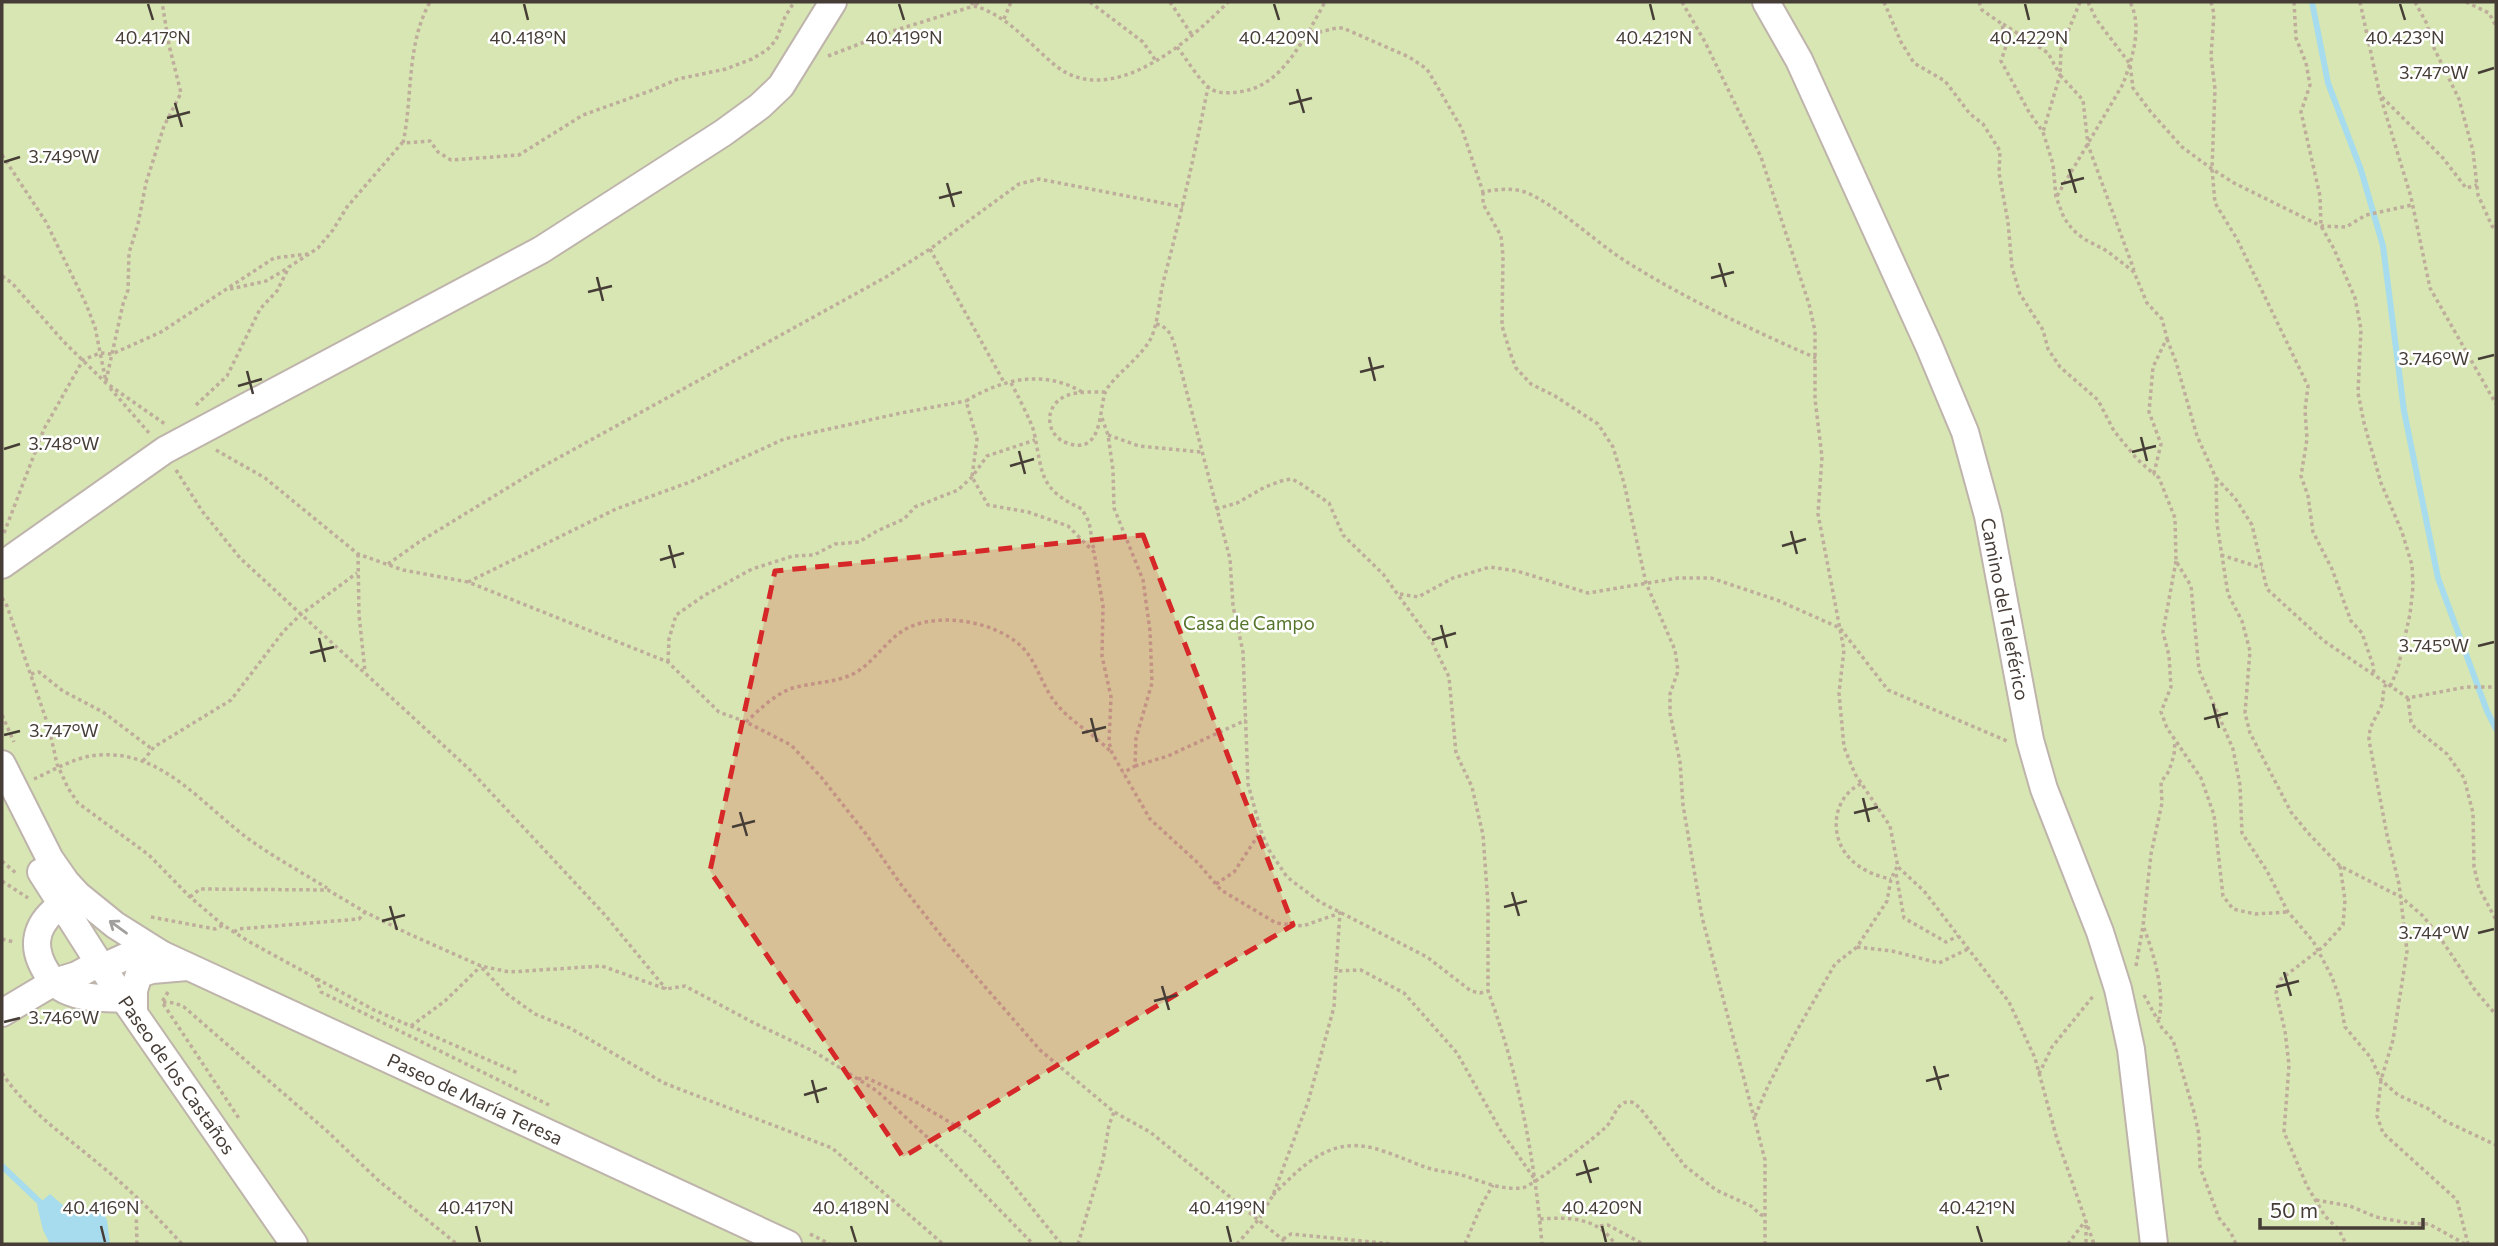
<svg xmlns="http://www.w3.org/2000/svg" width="2498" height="1246" viewBox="0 0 2498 1246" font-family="Commissioner,sans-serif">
<rect width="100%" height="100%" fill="#f3eee8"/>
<rect fill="#d7e6b2" x="2" y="2" width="2494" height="1242"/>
<path fill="#a6dced" d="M50,1194l16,14 38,6 3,6 3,24h-60l-7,-14 -6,-25z"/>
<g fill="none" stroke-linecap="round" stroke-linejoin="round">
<g stroke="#a6dced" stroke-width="6">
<path d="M2312,2l16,81 33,87 22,76 21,165 34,167 49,133 9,18"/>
<path d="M2,1166l44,42"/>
</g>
<defs>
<g id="minor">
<path d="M1766,2l33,58 130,286 36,86 23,84 42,224 14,49 56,143 18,57 13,60 23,195"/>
<path d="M2,565l163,-115 376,-200 182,-117 37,-27 21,-20 52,-84"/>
<path d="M2,764l48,95 16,23 12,13 37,30 46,29 627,290"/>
<path d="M41,872l58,91 195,281"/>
<path d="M61,905c-22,16 -31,36 -18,61 5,10 12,19 22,24 19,9 40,8 60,9"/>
<path d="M103,967l22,-10 36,-3"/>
<path d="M134,1012v-22l5,-16 13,-4 35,-3"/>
<path d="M2,1013l52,-31 23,-7 22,-12"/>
</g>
</defs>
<use href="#minor" stroke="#beb4ab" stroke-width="30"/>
<g stroke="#bfad9c" stroke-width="3.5" stroke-dasharray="3.5 3.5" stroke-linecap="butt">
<path d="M971,2l3,4 5,-4"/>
<path d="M1090,2l53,40 13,19"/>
<path d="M1170,2l22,33"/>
<path d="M1682,2l23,40 56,115 48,147 6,27v68l7,58 -4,57 26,136 -5,43 5,54 11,27 35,52 8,41 26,24 85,111 26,56 22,81 37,105"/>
<path d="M1884,2l17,40 13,21 31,18 25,33 13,10 17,27 -1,22 9,49 4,45 8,27 23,36 5,19 12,18 38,33 16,31 23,28 18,16"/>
<path d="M1979,2l3,8 20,14 4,22 -5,15 28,51 14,20 10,32 3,33 8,21 9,12 11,9 23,12 27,21 13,31 15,16 5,19 -14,29 -4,45 12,32 -7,29 5,5 16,40 1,43 15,25 8,84 34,79 7,36 2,48 25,38 21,41 25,29 19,36 8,23 5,27 26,31 10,22 17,15 29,13 18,13 51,24"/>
<path d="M2080,2l-19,47 -1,26 23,25 5,45 46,125"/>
<path d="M2088,2l8,17 34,45 3,24 17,23 32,36 30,22 22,14 87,43 25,1 20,-12 46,-10"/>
<path d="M2211,2l3,12 -3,42 4,33 -3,80 3,34 22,36 71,147 -3,24 2,29 -6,37 7,20 5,36 19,37 19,52 11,12 12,35 -1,7"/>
<path d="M2294,2l2,36 10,25 4,22 -9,27 19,84 1,30 13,23 21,49 6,31 -3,64 6,30 17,60 21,49 10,33 1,22 -3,27 -12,54 -8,19"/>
<path d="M2360,2l20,93 31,102 19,91 66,116"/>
<path d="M2415,2l12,22 5,20 27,55 14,52 5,44 14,31 4,4"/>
<path d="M2466,2l23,11 7,13"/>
<path d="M1004,19l7,-17"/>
<path d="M2003,24l45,29 12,22 -17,57"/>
<path d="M1309,31l16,-29"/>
<path d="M1177,47c9,11 23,35 34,42 8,5 18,4 27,3 36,-4 53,-33 71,-61 11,4 22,-4 34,-3l66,29 18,12 35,60 21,63c15,-3 32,-5 47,2 36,18 66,49 100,70 60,37 122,66 186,94"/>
<path d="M828,56l68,-26 78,-24c34,9 56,39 82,60 56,44 135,-26 172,-64"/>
<path d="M2382,97l61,61 23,30 11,-3"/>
<path d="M403,143c10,-47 3,-98 27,-141"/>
<path d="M2,155l44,67 40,82 9,23 11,55"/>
<path d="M1483,192v12l18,32 2,20 -1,70 10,32 4,10 15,16 24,12 43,28 15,23 11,36 22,100 29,67 3,21 -8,23v19l10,49 3,43 19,112 63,243v84"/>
<path d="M2057,196l66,-112c9,-25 20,-57 7,-82"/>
<path d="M930,249l75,135"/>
<path d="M2,276l10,7 52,59 42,41 59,41"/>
<path d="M230,289l36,-8 22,-13"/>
<path d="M1156,324c11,3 14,8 18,19l56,216 3,47 10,46 5,132 13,47 8,19 18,27 33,25 107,55 44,34 9,2 8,-2c31,84 46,164 54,253"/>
<path d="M2167,339l9,23 21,74 19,42 1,46 11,70 14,27 8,30 -5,62 5,20 41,79 17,21 32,33 61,31 22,19 16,20 36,54 21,25"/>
<path d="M106,381l17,-77 5,-14 1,-37 9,-29 8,-41 18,-57 17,-33 -12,-48 -7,-43"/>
<path d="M1011,383c5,9 21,40 23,49 9,43 5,57 48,77l7,13 5,29"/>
<path d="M110,388l39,45"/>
<path d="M1082,392c-39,-23 -80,-13 -116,9l11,38 -5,38 16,28 40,7 40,14 26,26 9,54 -1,50 9,41 -2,45 3,11 38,66 48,44 23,27 55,33 27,3 37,-13 -4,58 25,-1 43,23 53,60 44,78 35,50"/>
<path d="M1105,392c-16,0 -39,-2 -50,12 -11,14 -4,34 12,39 36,13 32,-33 38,-50 5,-15 38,-36 47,-57 7,-18 7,-38 12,-57 17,-64 31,-127 44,-192"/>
<path d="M196,405l31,-29 33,-67 17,-18 12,-24 29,-19 15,-18 14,-23 55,-64 28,-2 8,11 13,8 68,-5 64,-40 67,-24 28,-12 48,-10 26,-10 15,-9 9,-10 9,-23 9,-15"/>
<path d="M1102,418l6,17 5,35 1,38 29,72 7,51 2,52 -16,55 -1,28 -12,7"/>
<path d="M1108,435l31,11 62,6"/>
<path d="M216,450l49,28 93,76 45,16 65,12 200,80 51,50 27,10 45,23 30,32 45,57 36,52 45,57 93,107 74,62 36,20 138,112"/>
<path d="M176,470l26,41 38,47 229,211 136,146 61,74"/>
<path d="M2216,478l19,20 17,27 15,64 57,52 84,57 58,-11h30"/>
<path d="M1216,509l21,-6 28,-16 19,-7 8,-1 9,5 28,19 14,32 40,39 49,68 17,35 7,76 16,34 11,48 5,69v87"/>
<path d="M4,533l40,-104 39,-69 17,-7 12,1 49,-22 113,-74 34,-4"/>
<path d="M358,554l1,61 6,56"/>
<path d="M2221,555l41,13"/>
<path d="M2176,561l-13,71 6,24 2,31 -10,25 6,16 34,50 13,37 9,81 10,13 22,5 33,-2"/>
<path d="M388,564l31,-22 121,-74 346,-191 44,-28 89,-65 20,-5 144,28"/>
<path d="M468,582l148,-73 74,-27 94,-43 117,-26 65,-12"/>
<path d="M1400,594l18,3 35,-19 37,-11 27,4 71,22 90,-15h33l66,22 63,28 48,62 119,51"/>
<path d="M2,598l5,8 42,122 8,36 11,24 10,15 71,52 41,42 33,28 25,16 126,69 144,63"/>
<path d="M668,662l1,-23 7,-24 29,-20 47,-26 41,-13 21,-1 21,-11 24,-2 18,-11 27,-12 11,-12 43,-17 14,-13 15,-21 48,-16"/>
<path d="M31,674l8,-2 24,19 40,21 49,37"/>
<path d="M2386,684c-4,7 -2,15 -5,23 -6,13 -12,18 -12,33l18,95 12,49 8,67 -14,89 -12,40 -4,36 6,17 74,67 11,44"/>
<path d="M2408,698l3,24 4,6 32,26 17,24 9,35 1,54 5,21 17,32"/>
<path d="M2,715l12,27"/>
<path d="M746,722c13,-12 30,-29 47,-34 21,-6 43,-5 62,-15 21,-12 34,-38 57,-47 33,-13 84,-4 110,21 15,15 20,39 33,55 14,19 38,31 55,49"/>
<path d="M143,761l11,-14 77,-47 52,-68 17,-17 57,-42"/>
<path d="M1135,766l33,-10 78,-36"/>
<path d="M34,779c20,-9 43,-23 65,-24 64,-5 104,51 151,85 24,17 51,32 77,48"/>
<path d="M1861,784c-25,11 -32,44 -17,67 10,16 30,25 47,28"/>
<path d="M2,861l15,13"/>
<path d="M2340,866l5,34 -2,25 -20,22 -42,32 -5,14 9,38 4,34 -5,67 23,54 18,30 14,14 7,14"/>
<path d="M1896,874l8,44 42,24 12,-6"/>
<path d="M2,881l26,17"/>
<path d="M1216,884l18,-12 27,-41"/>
<path d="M190,897l10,-8 128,1 37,22 44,22 72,32 28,6 93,-6 64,23 19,-3 69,37 59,28 64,40 61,56 95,97"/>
<path d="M151,917l64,12 8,-4"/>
<path d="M2144,928c10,27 21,63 15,91"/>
<path d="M234,932l4,-3 121,-10 6,-7"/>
<path d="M2,939l12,3"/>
<path d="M1857,947l35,4 47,12 29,-14"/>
<path d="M2136,966l7,-40 8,-72 11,-51 -1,-21 8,-11 5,-16 1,-14"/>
<path d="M482,968l25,26 28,20 35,14 94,55 168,65 111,96"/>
<path d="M316,978l5,14 228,113"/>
<path d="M168,992l-6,10 78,118"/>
<path d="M2144,995l18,33 11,12 21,72 5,23 1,32 19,51 12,15 5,11"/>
<path d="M163,1002l12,1 9,4 144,125 51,49 78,63"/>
<path d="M411,1026l34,-25 36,-35"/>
<path d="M2,1073c25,38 64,63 98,92 30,24 56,51 82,79"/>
<path d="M2039,1074l13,-27 42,-52"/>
<path d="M858,1079l9,-1 42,20 59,35 27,29 66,82"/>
<path d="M1755,1116l13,-30 28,-54 39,-68 22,-17 30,-46 4,-22 6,-12"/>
<path d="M1273,1195c32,-32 60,-62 110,-44 16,5 30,12 45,17 12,4 25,4 37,8 18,6 36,14 57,12 10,-1 75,-52 85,-62 6,-7 8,-17 15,-22 4,-3 6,-2 10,-2l8,6 45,58 31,24 35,16 10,9h5"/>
<path d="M2316,1200l34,6 26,11 32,6 21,1 36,20"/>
<path d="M1540,1219c30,-2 57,-2 75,25"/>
<path d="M2086,1225v19"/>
<path d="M1600,1226l8,-1 35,19"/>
<path d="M810,1234l20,10"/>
<path d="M1283,1239l8,-5 102,10"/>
<path d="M137,1244l-1,-36 4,-8"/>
<path d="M1078,1244l25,-84 6,-35 5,-13"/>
<path d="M1237,1244l22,-25 14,-24 35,-93 26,-95 2,-36"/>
<path d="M1465,1244l16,-38 12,-21"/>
<path d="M2068,1244l18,-24"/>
</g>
<use href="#minor" stroke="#fff" stroke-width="26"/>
</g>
<defs><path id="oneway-shaft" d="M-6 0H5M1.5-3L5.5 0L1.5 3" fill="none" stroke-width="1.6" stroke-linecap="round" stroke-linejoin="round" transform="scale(1.75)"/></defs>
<use stroke="#a29e9b" href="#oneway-shaft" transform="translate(118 927) rotate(-144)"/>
<path fill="#d62828" fill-opacity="0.2" stroke="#d62828" stroke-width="5" stroke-dasharray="14 9" stroke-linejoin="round" d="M1143,535l150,390 -390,232 -193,-286 65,-300z"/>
<path fill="none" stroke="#463d37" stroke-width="2.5" d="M148,4l5,16M524,4l4,16M899,4l5,16M1274,4l5,16M1650,4l4,16M2025,4l4,16M2400,4l5,16M2478,73l16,-5M1297,89l7,24M175,103l7,24M1289,104l23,-6M167,118l23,-6M4,162l16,-5M2069,169l7,24M947,183l7,24M2061,184l23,-6M939,198l23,-6M1719,263l7,24M597,277l6,24M1711,278l23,-6M588,292l24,-6M1369,357l6,24M2478,359l16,-4M247,371l6,23M1360,372l24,-6M238,386l24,-7M2141,437l6,24M4,449l16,-5M1019,451l6,23M2132,452l24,-6M1010,466l24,-7M1791,531l6,23M669,545l6,23M1782,546l24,-7M660,560l24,-7M1441,625l6,23M319,638l6,24M1432,640l24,-7M2478,646l16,-4M310,653l24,-6M2213,704l6,24M1091,718l6,24M2204,719l24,-6M1082,733l24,-6M4,735l16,-4M1863,798l6,24M740,812l7,24M1854,813l24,-6M732,827l23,-6M1512,892l7,24M390,906l7,24M1504,907l23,-6M382,921l23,-6M2478,933l16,-4M2284,972l7,24M1162,986l7,24M2276,987l23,-6M1154,1001l23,-6M4,1022l16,-4M1934,1066l7,24M812,1080l6,23M1926,1081l23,-6M804,1095l23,-7M1584,1160l7,23M1576,1175l23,-7M101,1226l4,16M476,1226l4,16M851,1226l5,16M1227,1226l4,16M1602,1226l4,16M1977,1226l5,16"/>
<g text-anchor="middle" stroke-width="5" stroke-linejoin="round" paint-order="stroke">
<g font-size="19" fill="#463d37" stroke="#fff">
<text transform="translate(2005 609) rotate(79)" y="7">Camino del Teleférico</text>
<text transform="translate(177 1075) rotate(55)" y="7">Paseo de los Castaños</text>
<text transform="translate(475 1099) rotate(25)" y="7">Paseo de María Teresa</text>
</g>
<g font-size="19" fill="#55752c" stroke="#fff">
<text x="1249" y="630">Casa de Campo</text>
</g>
</g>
<g font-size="18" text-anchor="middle" fill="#463d37" stroke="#fff" stroke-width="5" stroke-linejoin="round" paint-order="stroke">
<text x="153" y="44">40.417°N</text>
<text x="528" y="44">40.418°N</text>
<text x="904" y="44">40.419°N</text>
<text x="1279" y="44">40.420°N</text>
<text x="1654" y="44">40.421°N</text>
<text x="2029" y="44">40.422°N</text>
<text x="2405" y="44">40.423°N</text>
<text x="2434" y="79">3.747°W</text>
<text x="64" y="163">3.749°W</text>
<text x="2434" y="365">3.746°W</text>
<text x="64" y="450">3.748°W</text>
<text x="2434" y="652">3.745°W</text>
<text x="64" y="737">3.747°W</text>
<text x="2434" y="939">3.744°W</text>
<text x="64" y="1024">3.746°W</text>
<text x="101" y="1214">40.416°N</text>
<text x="476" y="1214">40.417°N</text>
<text x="851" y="1214">40.418°N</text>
<text x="1227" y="1214">40.419°N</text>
<text x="1602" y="1214">40.420°N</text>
<text x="1977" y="1214">40.421°N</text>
</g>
<rect width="2498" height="1246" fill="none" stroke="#463d37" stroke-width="7"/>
<path d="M2260 1218v10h163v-10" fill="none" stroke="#463d37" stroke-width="3.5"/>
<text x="2270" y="1218" font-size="21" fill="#463d37" stroke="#ffffff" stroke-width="5" paint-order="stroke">50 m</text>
</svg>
